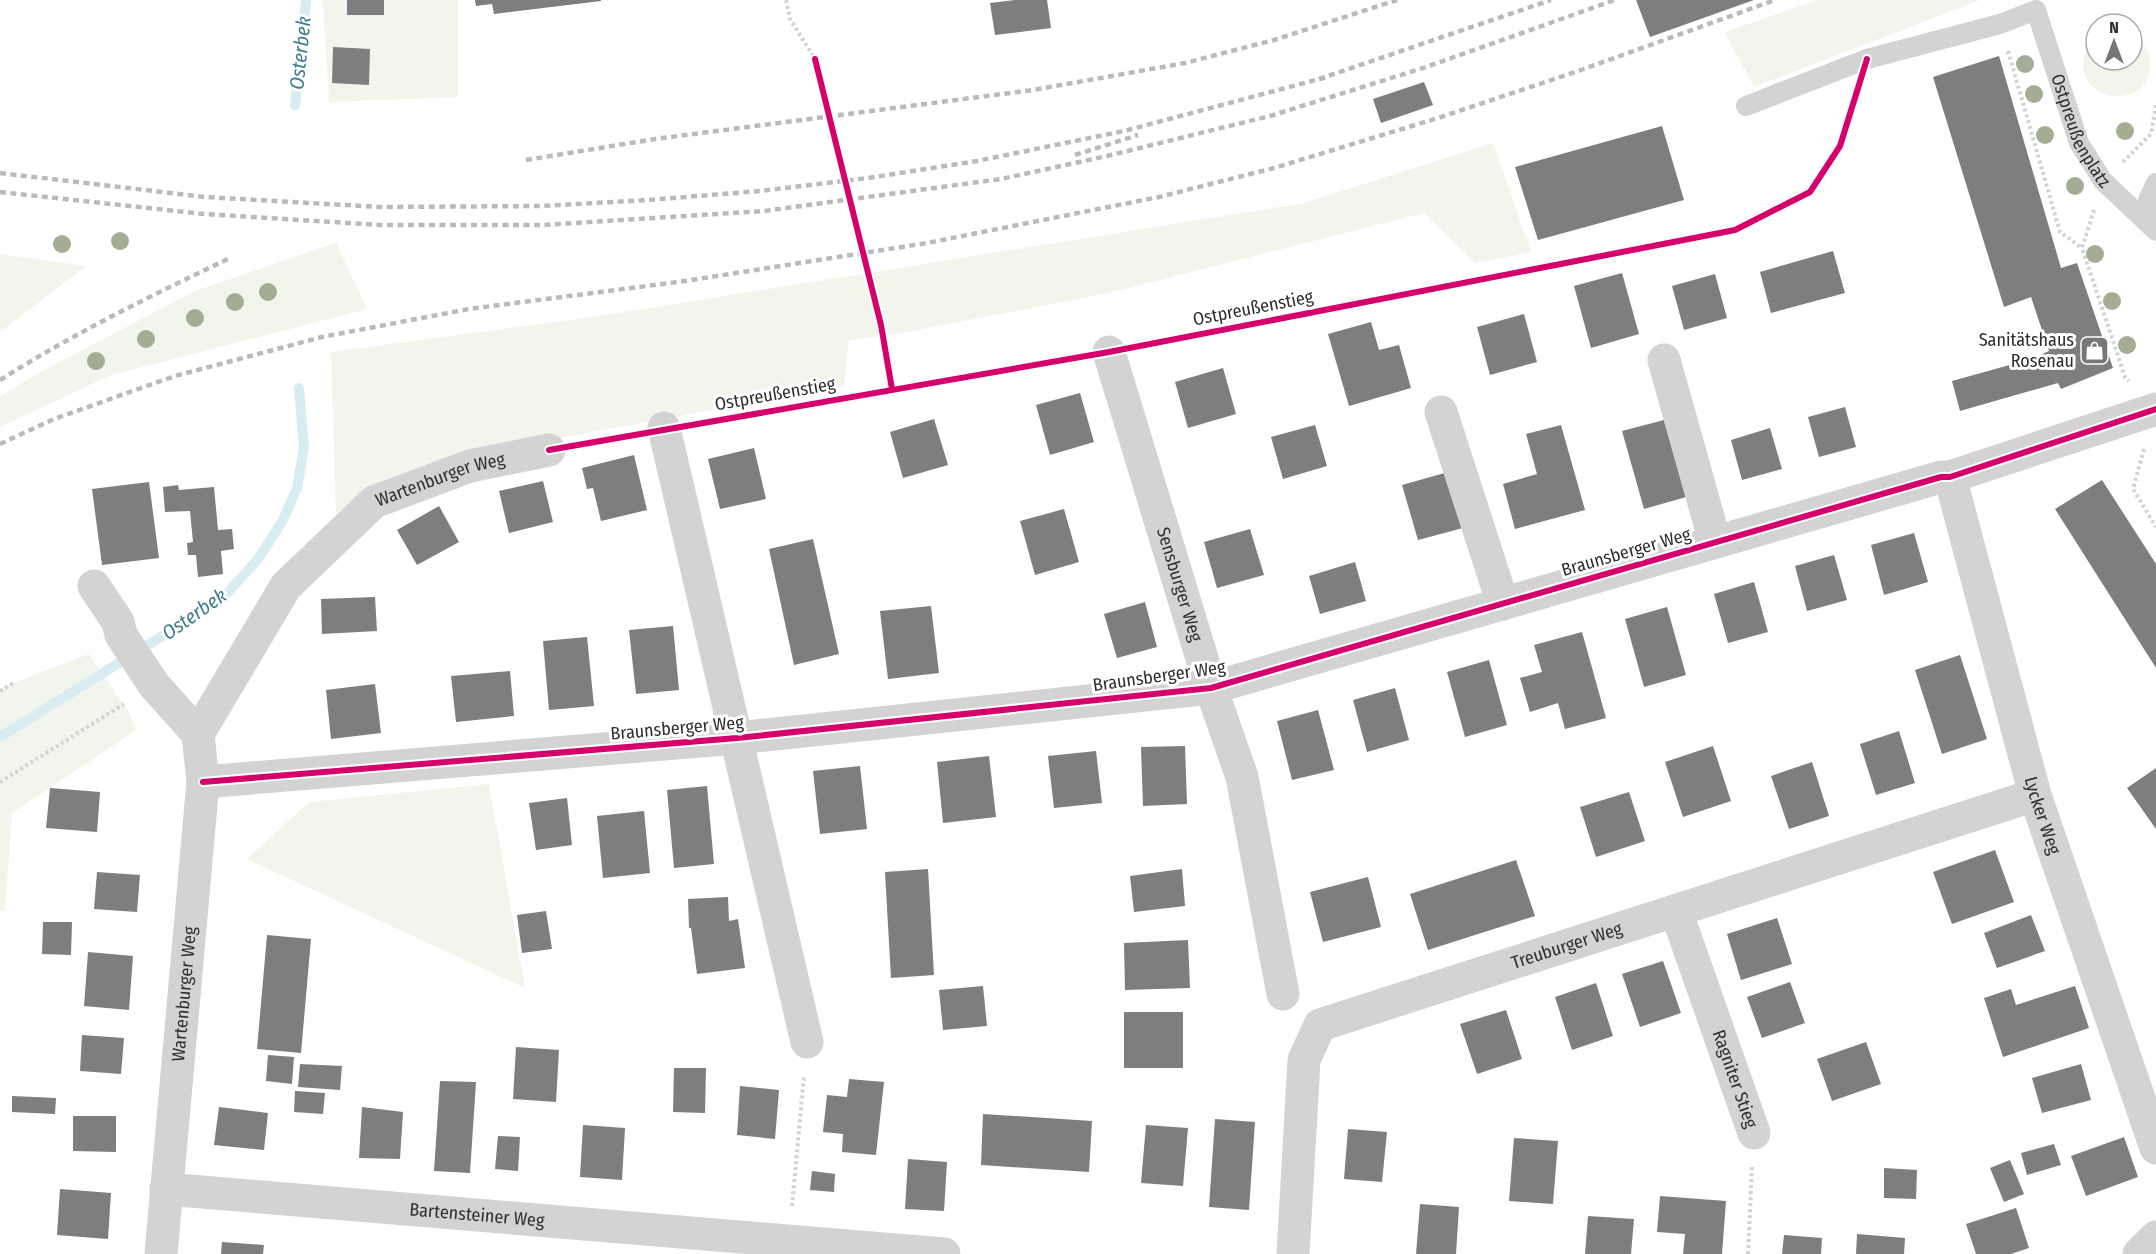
<svg xmlns="http://www.w3.org/2000/svg" width="2156" height="1254" viewBox="0 0 2156 1254" font-family="'Fira Sans Condensed',sans-serif">
<rect width="100%" height="100%" fill="#fff"/>
<g fill="#f2f5ec">
<path d="M323,0h135v97l-129,5z"/>
<path d="M1818,0h162l-226,87 -29,-55z"/>
<path d="M2132,34c11,6 18,17 18,30 -1,49 -76,38 -66,-7 2,-8 6,-15 12,-19v22h36z"/>
<path d="M1493,143l38,109 -56,11 -51,-50 -316,80 -205,40 -54,7 -5,46 -388,71 -120,56 -5,-161 262,-35 711,-114z"/>
<path d="M336,243l31,66 -256,66 -111,52v-30l31,-20 164,-86z"/>
<path d="M0,254l86,12 -86,66z"/>
<path d="M89,654l41,60 6,16 -124,83 -7,98 -5,-1v-222z"/>
<path d="M489,784l36,204 -278,-129 62,-57z"/>
</g>
<g fill="none" stroke-linecap="round" stroke-linejoin="round">
<g stroke="#d8ecf2" stroke-width="10">
<path d="M295,105l11,-105"/>
<path d="M0,737l222,-138 36,-40 25,-39 14,-32 7,-40 -5,-60"/>
</g>
</g>
<g fill="#7e7e7e">
<rect x="347" y="0" width="37" height="15"/>
<path d="M475,0h126v1l-107,13 -2,-10 -16,2z"/>
<path d="M1015,0h32l4,28 -56,7 -5,-32z"/>
<path d="M1636,0h118l-104,37z"/>
<path d="M333,47l37,2 -1,36 -37,-2z"/>
<path d="M1999,56l62,212 16,-5 36,105 -52,21 -3,-6 -98,28 -8,-30 79,-22 18,-8 -18,-54 -27,10 -71,-230z"/>
<path d="M1424,82l9,23 -52,18 -8,-24z"/>
<path d="M1662,126l22,74 -146,40 -23,-73z"/>
<path d="M1833,251l12,42 -74,20 -11,-41z"/>
<path d="M1622,273l17,61 -48,14 -17,-62z"/>
<path d="M1715,274l12,44 -43,12 -12,-44z"/>
<path d="M1524,314l13,48 -47,13 -13,-48z"/>
<path d="M1371,322l8,28 20,-5 12,43 -62,18 -21,-72z"/>
<path d="M1223,368l13,46 -48,14 -13,-46z"/>
<path d="M1080,393l14,49 -44,13 -14,-50z"/>
<path d="M1845,407l11,40 -37,10 -11,-40z"/>
<path d="M934,419l14,46 -45,13 -13,-46z"/>
<path d="M1664,420l22,77 -42,12 -22,-78z"/>
<path d="M1315,425l12,41 -44,13 -12,-42z"/>
<path d="M1561,425l24,85 -70,19 -12,-45 34,-10 -11,-40z"/>
<path d="M1770,428l12,41 -40,11 -11,-40z"/>
<path d="M754,448l12,51 -46,10 -12,-50z"/>
<path d="M634,455l13,55 -46,11 -8,-33 -6,1 -5,-21z"/>
<path d="M1448,472l15,56 -45,12 -16,-55z"/>
<path d="M2102,480l54,84v104l-101,-159z"/>
<path d="M543,481l10,41 -44,11 -10,-42z"/>
<path d="M149,482l10,76 -57,7 -10,-76z"/>
<path d="M178,485l1,5 35,-3 4,43 14,-1 2,20 -13,2 2,23 -25,3 -2,-22h-8l-1,-12 6,-1 -3,-31 -25,1 -2,-25z"/>
<path d="M439,506l20,36 -42,23 -20,-35z"/>
<path d="M1064,509l15,53 -44,13 -15,-54z"/>
<path d="M1250,529l14,46 -47,13 -13,-46z"/>
<path d="M1914,533l14,49 -44,13 -13,-50z"/>
<path d="M813,539l26,115 -45,11 -25,-116z"/>
<path d="M1834,555l13,45 -40,11 -12,-45z"/>
<path d="M1355,562l11,39 -46,13 -11,-38z"/>
<path d="M1754,582l14,50 -40,11 -14,-49z"/>
<path d="M375,597l2,34 -55,3 -1,-35z"/>
<path d="M1145,602l12,45 -40,11 -13,-44z"/>
<path d="M931,606l8,67 -51,6 -8,-68z"/>
<path d="M1667,607l19,68 -42,12 -19,-68z"/>
<path d="M673,626l6,64 -43,4 -7,-64z"/>
<path d="M1582,632l24,86 -41,11 -7,-26 -28,9 -10,-34 22,-6 -8,-27z"/>
<path d="M587,637l7,69 -45,4 -6,-69z"/>
<path d="M1960,655l27,84 -45,15 -27,-84z"/>
<path d="M1489,660l18,65 -42,12 -18,-65z"/>
<path d="M510,671l4,45 -58,6 -5,-46z"/>
<path d="M375,684l6,49 -50,6 -5,-49z"/>
<path d="M1395,688l14,52 -42,12 -14,-52z"/>
<path d="M1318,710l16,60 -42,10 -15,-59z"/>
<path d="M1899,731l16,52 -39,12 -16,-51z"/>
<path d="M1185,746l2,58 -44,2 -2,-59z"/>
<path d="M1713,746l18,55 -48,16 -18,-55z"/>
<path d="M1096,751l6,52 -48,5 -6,-52z"/>
<path d="M989,756l7,61 -53,6 -6,-61z"/>
<path d="M1812,762l17,54 -40,13 -18,-53z"/>
<path d="M860,766l7,63 -47,5 -7,-63z"/>
<path d="M2156,768v61l-29,-41z"/>
<path d="M707,786l7,78 -40,4 -7,-78z"/>
<path d="M50,788l50,4 -3,40 -51,-4z"/>
<path d="M1629,792l16,49 -49,16 -16,-50z"/>
<path d="M567,798l5,47 -36,5 -7,-47z"/>
<path d="M644,811l6,62 -47,5 -6,-62z"/>
<path d="M1995,850l19,52 -62,22 -19,-52z"/>
<path d="M1516,860l19,56 -107,34 -18,-56z"/>
<path d="M928,869l6,106 -43,3 -6,-106z"/>
<path d="M1182,869l3,37 -51,6 -4,-36z"/>
<path d="M97,872l43,3 -3,37 -43,-3z"/>
<path d="M1368,877l13,50 -58,15 -13,-50z"/>
<path d="M728,897l1,24 9,-2 7,49 -48,6 -6,-46h-2l-1,-29z"/>
<path d="M546,911l6,38 -30,4 -5,-38z"/>
<path d="M2031,915l14,36 -48,17 -13,-35z"/>
<path d="M1777,918l15,46 -51,16 -14,-46z"/>
<path d="M43,922h29l-1,33 -29,-1z"/>
<path d="M267,935l44,4 -10,114 -44,-4z"/>
<path d="M1188,940l2,48 -65,2 -1,-47z"/>
<path d="M88,952l45,4 -4,54 -45,-4z"/>
<path d="M1663,961l18,52 -41,14 -18,-53z"/>
<path d="M1790,982l15,41 -43,15 -15,-41z"/>
<path d="M1596,983l17,53 -41,14 -17,-53z"/>
<path d="M983,986l4,40 -44,4 -4,-40z"/>
<path d="M2075,986l14,42 -86,29 -19,-59 27,-9 5,16z"/>
<path d="M1506,1010l16,49 -45,15 -17,-50z"/>
<rect x="1124" y="1012" width="59" height="56"/>
<path d="M82,1035l42,3 -3,36 -41,-3z"/>
<path d="M1866,1042l15,42 -49,17 -15,-42z"/>
<path d="M516,1047l43,3 -3,52 -43,-3z"/>
<path d="M268,1055l26,2 -2,27 -26,-3z"/>
<path d="M300,1064l42,2 -2,24 -42,-3z"/>
<path d="M2081,1064l10,36 -49,13 -10,-35z"/>
<path d="M674,1068h32l-1,45 -32,-1z"/>
<path d="M849,1079l35,3 -8,73 -34,-3 1,-18 -20,-2 4,-37 20,2z"/>
<path d="M440,1081l36,1 -6,91 -36,-2z"/>
<path d="M740,1086l39,4 -4,49 -38,-4z"/>
<path d="M295,1091l30,2 -2,21 -29,-2z"/>
<path d="M12,1096l44,2 -1,16 -43,-2z"/>
<path d="M219,1107l49,6 -4,37 -50,-5z"/>
<path d="M362,1107l41,5 -3,47 -41,-1z"/>
<path d="M983,1114l109,7 -3,51 -108,-7z"/>
<path d="M73,1116h43v36l-43,-1z"/>
<path d="M1215,1119l40,3 -6,88 -40,-3z"/>
<path d="M583,1125l42,3 -3,52 -42,-3z"/>
<path d="M1146,1125l42,3 -5,58 -42,-3z"/>
<path d="M1348,1129l39,3 -5,50 -38,-3z"/>
<path d="M498,1136l22,1 -2,34 -23,-2z"/>
<path d="M2124,1137l14,40 -52,19 -15,-40z"/>
<path d="M1514,1138l44,3 -5,63 -44,-3z"/>
<path d="M2054,1144l7,21 -34,10 -6,-22z"/>
<path d="M908,1159l39,3 -3,49 -39,-2z"/>
<path d="M2010,1160l14,34 -20,8 -14,-34z"/>
<path d="M1884,1168l33,2 -1,29 -32,-1z"/>
<path d="M812,1171l23,3 -1,18 -24,-2z"/>
<path d="M60,1189l51,4 -3,46 -51,-4z"/>
<path d="M1660,1196l66,5 -4,53h-39l2,-20 -28,-2z"/>
<path d="M1420,1204l39,3 -3,47h-40z"/>
<path d="M2016,1208l13,40 -18,6h-35l-10,-30z"/>
<path d="M1588,1216l46,3 -3,35h-46z"/>
<path d="M1857,1234l48,4 -1,16h-48z"/>
<path d="M1784,1235l38,3 -1,16h-39z"/>
<path d="M222,1242l42,3 -1,9h-42z"/>
</g>
<g fill="none" stroke-linecap="round" stroke-linejoin="round">
<g stroke="#d3d3d3" stroke-width="4" stroke-dasharray="3 3" stroke-linecap="butt">
<path d="M786,0l4,19 25,40"/>
<path d="M2008,51l52,181 22,16"/>
<path d="M2123,162l28,-28 5,-29"/>
<path d="M2094,210l-12,38 43,129 4,4"/>
<path d="M881,325l11,64"/>
<path d="M1144,345l591,-115 75,-38 30,-46 17,-53"/>
<path d="M698,422l377,-64"/>
<path d="M583,443l48,-9"/>
<path d="M2144,449l-11,40 23,38"/>
<path d="M0,691l15,-9"/>
<path d="M0,782l124,-78"/>
<path d="M792,1206l12,-130"/>
<path d="M1748,1254l4,-87"/>
</g>
<g stroke="#d3d3d3" stroke-width="20">
<path id="s1" d="M1746,106l121,-47 133,-35 36,-14 43,133 24,38 53,50"/>
<path d="M2148,223v-23l8,-17"/>
</g>
<g stroke="#d3d3d3" stroke-width="33">
<path id="s2" d="M1109,352l102,336 31,89 41,217"/>
<path d="M1664,360l51,182"/>
<path d="M1441,412l62,192"/>
<path d="M664,428l143,614"/>
<path id="s3" d="M1950,477l85,318 121,353"/>
<path d="M94,586l24,36 3,13 33,50 44,49"/>
<path d="M203,782l534,-44 474,-50 730,-211h9l206,-68"/>
<path id="s4" d="M1676,911l78,222"/>
<path id="s5" d="M166,1189l778,65"/>
<path id="s6" d="M161,1254l42,-472 -5,-48 88,-148 88,-84 96,-36 79,-16"/>
<path id="s7" d="M1293,1254l11,-194 16,-35 715,-230"/>
<path d="M2139,1254l17,-17"/>
</g>
<g stroke="#bababa" stroke-width="4.5" stroke-dasharray="6 4.5" stroke-linecap="butt">
<path d="M1319,79l232,-79"/>
<path d="M1075,155l63,-20"/>
<path d="M526,160l129,-21 378,-49 152,-27 89,-23 123,-40"/>
<path d="M0,173l205,24 175,10 161,-1 107,-6 112,-9 108,-13 109,-17 147,-30 203,-54"/>
<path d="M0,192l204,22 177,11h162l221,-14 237,-32 106,-23 163,-40 150,-47 195,-69"/>
<path d="M0,380c73,-46 150,-84 228,-121"/>
<path d="M0,444l54,-25 121,-43 147,-39 147,-28 216,-28 242,-38 232,-46 115,-29 164,-50 143,-48 194,-70"/>
</g>
<defs>
<g id="cycleway">
<path d="M815,59l66,266 11,64"/>
<path d="M549,450l560,-98 626,-122 75,-38 30,-46 27,-87"/>
<path d="M203,782l534,-44 474,-50 730,-211h9l206,-68"/>
</g>
</defs>
<use href="#cycleway" stroke="#fff" stroke-width="10"/>
<use href="#cycleway" stroke="#d6006c" stroke-width="6"/>
</g>
<g fill="#a4ad93">
<circle cx="2025" cy="64" r="9"/>
<circle cx="2034" cy="94" r="9"/>
<circle cx="2125" cy="131" r="9"/>
<circle cx="2045" cy="135" r="9"/>
<circle cx="2075" cy="186" r="9"/>
<circle cx="120" cy="241" r="9"/>
<circle cx="62" cy="244" r="9"/>
<circle cx="2095" cy="254" r="9"/>
<circle cx="268" cy="292" r="9"/>
<circle cx="2112" cy="301" r="9"/>
<circle cx="235" cy="302" r="9"/>
<circle cx="195" cy="318" r="9"/>
<circle cx="146" cy="339" r="9"/>
<circle cx="2127" cy="345" r="9"/>
<circle cx="96" cy="361" r="9"/>
</g>
<defs>
<symbol id="shop-square" viewBox="-11 -11 22 22"><rect x="-9" y="-9" width="18" height="18" rx="4" fill="#777" stroke="#fff"/><path d="M-5-2.5h2.3a2.7 3.5 0 0 1 5.4 0H5L5.5 6h-11ZM-1.5-2.5h3a1.5 2.3 0 0 0-3 0Z" fill="#fff"/></symbol>
</defs>
<g fill-rule="evenodd">
<use href="#shop-square" x="2078" y="334" width="33" height="33"/>
</g>
<g text-anchor="middle" stroke-width="6" stroke-linejoin="round" paint-order="stroke">
<g font-size="18" fill="#2e2e2e" stroke="#fff">
<text dy="6" stroke="none"><textPath href="#s1" startOffset="435">Ostpreußenplatz</textPath></text>
<text transform="translate(1253 308) rotate(-11)" y="6">Ostpreußenstieg</text>
<text transform="translate(775 394) rotate(-10)" y="6">Ostpreußenstieg</text>
<text dy="6" stroke="none"><textPath href="#s6" startOffset="886">Wartenburger Weg</textPath></text>
<text transform="translate(1626 552) rotate(-16)" y="6">Braunsberger Weg</text>
<text dy="6" stroke="none"><textPath href="#s2" startOffset="243">Sensburger Weg</textPath></text>
<text transform="translate(1159 676) rotate(-8)" y="6">Braunsberger Weg</text>
<text transform="translate(677 728) rotate(-5)" y="6">Braunsberger Weg</text>
<text dy="6" stroke="none"><textPath href="#s3" startOffset="351">Lycker Weg</textPath></text>
<text dy="6" stroke="none"><textPath href="#s7" startOffset="492">Treuburger Weg</textPath></text>
<text dy="6" stroke="none"><textPath href="#s6" startOffset="261">Wartenburger Weg</textPath></text>
<text dy="6" stroke="none"><textPath href="#s4" startOffset="178">Ragniter Stieg</textPath></text>
<text dy="6" stroke="none"><textPath href="#s5" startOffset="312">Bartensteiner Weg</textPath></text>
</g>
<g font-size="18" fill="#2e2e2e" stroke="#fff" text-anchor="end">
<text x="2074" y="346">Sanitätshaus<tspan x="2074" dy="21">Rosenau</tspan></text>
</g>
<g font-size="20" font-style="italic" fill="#3c7d91" stroke="#fff">
<text transform="translate(300 53) rotate(-84)" y="7">Osterbek</text>
<text transform="translate(194 614) rotate(-35)" y="7">Osterbek</text>
</g>
</g>
<g transform="translate(2114 42)"><circle r="28" fill="#ffffff" stroke="#ababab" stroke-width="1.5"/>
<path d="M0-4.5L10 22L0 15L-10 22Z" fill="#777777"/>
<text y="-9" font-size="16" font-weight="bold" text-anchor="middle" fill="#2e2e2e">N</text>
</g>
</svg>
